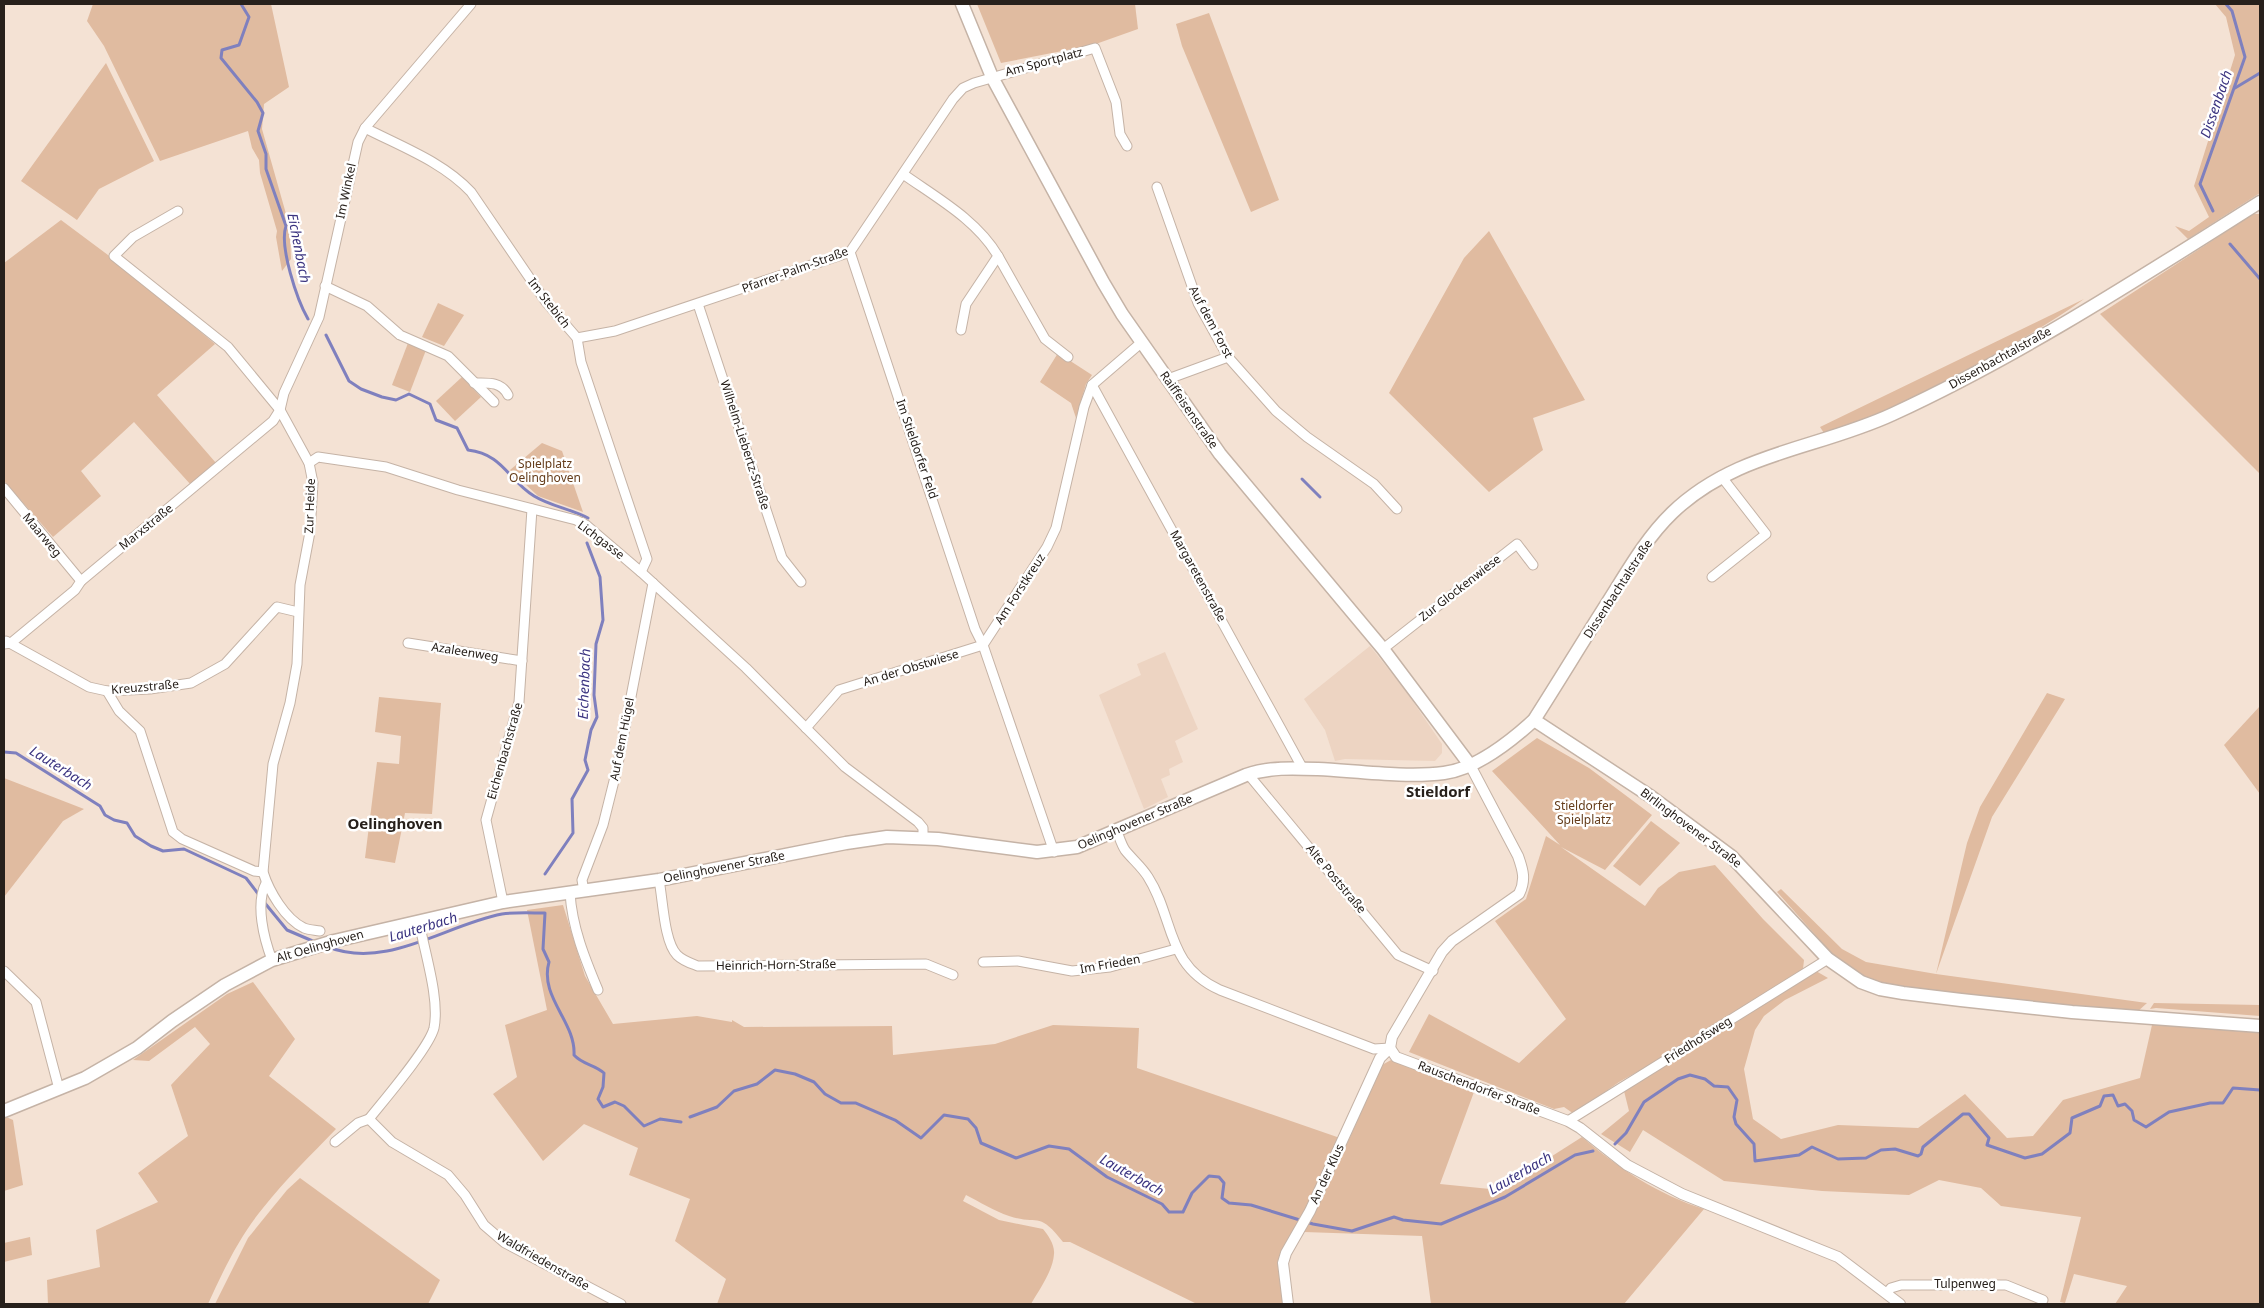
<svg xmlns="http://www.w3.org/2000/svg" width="2264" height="1308" viewBox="0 0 2264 1308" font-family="'Noto Sans',sans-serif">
<rect width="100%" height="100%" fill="#f4e2d4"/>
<g fill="#edd4c2">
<path d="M1370,646l35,44 37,54v9l-7,8 -90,-2 -10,2 -10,-31 -21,-31z"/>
<path d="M1165,652l33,77 -23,12 8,21 -14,7 1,6 -9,4 7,18 -24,12 -45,-114 42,-20 -4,-11z"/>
</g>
<g fill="#e0bba0">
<path d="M93,4h178l18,83 -25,17 -2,25 28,99 1,31 -9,12 -6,-34 1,-6 -17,-58 -1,-13 -7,-12 -4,-17 -88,30 -56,-115 -17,-25z"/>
<path d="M977,4h158l3,25 -45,16 -92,18z"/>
<path d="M2215,4h45v189l-72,46 -13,-13 14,5 20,-14 -15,-31 41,-131 -9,-38z"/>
<path d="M1209,13l70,187 -28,12 -69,-166 -6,-22z"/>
<path d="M106,63l48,98 -55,28 -22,31 -56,-39z"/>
<path d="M2253,214h7v260l-160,-160z"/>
<path d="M61,220l51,38 103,86 -58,51 59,68 -25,22 -57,-63 -53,49 20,25 -48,41 -49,-56v-218z"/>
<path d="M1489,231l96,169 -52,18 10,32 -54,42 -100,-99 75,-135z"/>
<path d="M2084,299c-37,27 -77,48 -117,71 -46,24 -93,51 -143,63l-4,-6z"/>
<path d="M438,303l26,12 -20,31 -22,-9z"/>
<path d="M408,343l18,7 -16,42 -18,-7z"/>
<path d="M1058,353l34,22 -6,9 -10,34 -5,-15 -31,-21z"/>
<path d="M462,377l19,20 -26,24 -19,-20z"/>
<path d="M542,443l20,8 21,61 -45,-16 -28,-26z"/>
<path d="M2047,693l18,6 -73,118 -56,157 211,29 -11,10 -239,-26 -40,-12 -14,-9 -66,-74 4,-3 61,60 24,13 70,12 31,-131 13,-36z"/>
<path d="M379,697l62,6 -9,111 -27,-1 -10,50 -30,-5 12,-96 22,2 2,-28 -26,-4z"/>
<path d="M2260,706v88l-36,-49z"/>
<path d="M1537,738l52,30 63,47 -47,55 -44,-23 84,59 13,-18 21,-16 36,-7 48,54 41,41 -1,9 -121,78 -63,35 -45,32 -10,-7 -10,2 -145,-57 20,-38 90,49 47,-44 -71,-98 31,-22 20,-63 14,9 -68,-74z"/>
<path d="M4,778l80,31 -21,12 -59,76z"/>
<path d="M1651,821l29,22 -40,43 -27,-20z"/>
<path d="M563,905l22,71 28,48 84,-8 35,6v-2l12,7 148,-1 1,29 102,-11 58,-19 86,3 -2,40 203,70 -46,95 -12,16 -4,13 5,42h-86l-127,-62h-7c-25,-32 -24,-16 -54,-26 -15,-5 -29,-14 -43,-21l-3,6 36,19 44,9c5,6 12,16 11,25 -1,17 -15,36 -23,50h-314l9,-25 -51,-38 15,-42 -61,-24 9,-27 -54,-24 -41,37 -50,-67 24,-17 -12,-52 42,-15 -20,-100z"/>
<path d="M1816,971l12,7 -43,22 -21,16 -9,14 -11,39 9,50 28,20 57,-14 80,3 47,-34 42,44 26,-2 30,-36 77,-22 12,-53 108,4v275h-145l12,-18 -53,-12 -9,29 -5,-1 21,-85 -80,-11 -20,-18 -42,-8 -30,15 -87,-4 -98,-10 -81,-51 -13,22 -29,-18 28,-23 -5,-20z"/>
<path d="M253,982l42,57 -26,37 67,53c-25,26 -51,51 -73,79 -24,29 -40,63 -55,96h-160l-1,-24 53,-13 -4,-37 62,-28 -20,-29 50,-37 -17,-51 39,-41 -15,-17 -46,34 -16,-1 94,-66z"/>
<path d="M2154,1003l106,2v11l-104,-8 -6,1z"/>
<path d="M1391,1060l83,32 -34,92 50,5 37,-17 55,-35c36,31 77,58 122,72l-80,95h-193l-9,-68 -118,-4 26,-50 52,-117z"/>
<path d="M4,1116l9,4 10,65 -19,6z"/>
<path d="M300,1178l140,102 -12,24h-213l33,-66 39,-48z"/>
<path d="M30,1237l2,18 -28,7v-19z"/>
</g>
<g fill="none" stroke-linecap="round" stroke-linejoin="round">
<g stroke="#7f80be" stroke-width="3">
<path d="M241,4l8,13 -10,28 -17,5 -1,8 36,44 6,11 -5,18 8,23v15l20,57c-7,20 11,74 22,93"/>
<path d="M2235,88l25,-15"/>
<path d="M2213,211l-13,-27 45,-127 -13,-46 -6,-7"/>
<path d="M2230,244l30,35"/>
<path d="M326,335l23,46 12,8 21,8 14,3 13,-6 21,10 6,16 21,8 11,22c35,4 40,30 66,46 16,10 37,13 54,22"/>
<path d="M1302,479l18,18"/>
<path d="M4,752l12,1 84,53 5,9 9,5 13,3 8,13 16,10 12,5 21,-2 62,29 13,17"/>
<path d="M545,874l28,-41 -1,-34 16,-29 -3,-10 6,-30 6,-13 -3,-22 2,-51 7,-24 -3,-43 -13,-34"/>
<path d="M264,902l23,28 28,12"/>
<path d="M328,947c59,23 117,-22 174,-33 14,-2 29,-1 43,-1l-2,36 6,13c-10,35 27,60 25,93 9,10 20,9 30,18l-1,14 -5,12 5,8 12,-5 9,4 20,20 16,-7 21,3"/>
<path d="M690,1117l27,-10 17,-16 23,-7 18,-14 20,4 19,8 11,12 16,9h15l39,17 26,18 23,-23 24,4 8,9 5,15 35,15 33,-12 20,3 38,28 55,27 7,8h14l9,-19 17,-17 10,1 5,6 -2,15 7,5 22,2 62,19 39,7 42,-14 9,3 38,4 64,-27 70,-42 18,-4"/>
<path d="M1615,1144l11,-11 18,-31 34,-23 12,-4 15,4 9,7 14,1 9,13 -3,17 2,7 18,20 1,17 44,-6 13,-8 26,12 28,-1 15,-8 14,-1 23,7 3,-2 2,-7 40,-33h6l20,24 -2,7 38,13 17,-4 28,-21 2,-15 28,-12 4,-10 9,-1 5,11 7,-2 7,7 2,9 12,7 23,-15 41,-9h13l10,-15 27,2"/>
</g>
<defs>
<g id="minor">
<path d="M365,128c37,19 78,34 106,64l75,110 31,36 4,24 66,197 -6,13"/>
<path d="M903,174c34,24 74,46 95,82l-32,48 -5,26"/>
<path d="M1157,187l41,116 30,54 48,54 31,26 67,47 23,25"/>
<path d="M178,211l-45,26 -19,19 114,91 52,63 29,53 4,20 -3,49 -10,53 -3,79 -7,39 -17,61 -10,108c6,19 22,47 41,56 5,2 11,2 16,3"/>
<path d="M850,252l125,377 8,16 71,207"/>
<path d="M998,256l47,83 23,18"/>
<path d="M325,286l42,20 33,29 48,21 46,46"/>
<path d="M698,304l84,254 19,24"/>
<path d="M577,338l38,-7 235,-79 103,-153 10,-11 11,-5 121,-35 21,54 4,32 7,12"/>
<path d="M1168,379l60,-22"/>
<path d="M474,383c13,0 27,-2 34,12"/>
<path d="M1092,385l211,384"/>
<path d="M309,463l9,-6 68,10 72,23 118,30 10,5 55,47 105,96 99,99 73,55 5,6v10"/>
<path d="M4,488l77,93"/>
<path d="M1712,577l54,-43 -45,-58"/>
<path d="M6,641l83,46 18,4 43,-2 41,-6 34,-19 52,-57 21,5"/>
<path d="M408,643l114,18"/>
<path d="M4,644l7,-1 64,-53 6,-9 192,-160 7,-11 4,-17 35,-76 39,-175 7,-14 106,-124"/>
<path d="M983,645l64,-98 9,-19 28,-121 8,-22 50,-43"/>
<path d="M1383,649l134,-105 16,21"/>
<path d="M107,691l12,20 21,20 33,101 9,7 72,32 9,1"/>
<path d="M806,728l33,-38 144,-45"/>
<path d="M1248,774l150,181 35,16"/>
<path d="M1116,829c3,7 5,15 9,21 7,9 17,17 23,27 27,42 17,88 72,113l154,59 16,-1"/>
<path d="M659,880c4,20 5,62 18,75 6,6 13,8 21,11l228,-2 27,11"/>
<path d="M266,883c-11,21 -2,56 6,77"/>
<path d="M584,891l-2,-11 21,-55 14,-56 36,-186"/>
<path d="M570,893c2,34 15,66 28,97"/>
<path d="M503,902l-17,-82 33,-118 13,-193"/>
<path d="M419,921c5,30 21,77 15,107 -5,20 -50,72 -65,91l23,23 56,33 17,20 19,30 21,18 116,61"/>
<path d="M983,962l35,-1 54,10 38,-4 66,-18"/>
<path d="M4,971l32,31 23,87"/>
<path d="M1568,1121l260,-162"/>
<path d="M335,1142l23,-19 11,-4"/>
<path d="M1887,1293l4,-5 10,-3h105l37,15"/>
</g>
<g id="tertiary">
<path d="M1390,1048l6,9 172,64 12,7 47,37 55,29 156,63 62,47"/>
<path d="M1390,1048l2,-11 50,-85 10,-11 67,-47c7,-14 4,-24 -1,-38l-48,-91"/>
<path d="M1288,1304l-5,-41 3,-10 24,-42 70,-153 10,-10"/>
</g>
<g id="secondary">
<path d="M962,4l30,73 111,205 19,32 98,140 163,195 87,116"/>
<path d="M1534,720l116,76 81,60 97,103 33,23 19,7 23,4 58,7 111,12 188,14"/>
<path d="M4,1111l81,-33 52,-30 35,-27 53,-36 47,-25 62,-19 169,-39 156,-22 187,-37 41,-6 51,2 99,13 40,-5 169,-72c23,-8 47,-7 72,-6 38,2 89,9 126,4 32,-4 67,-32 90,-53 25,-39 49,-79 74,-118 19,-30 38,-64 64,-89 63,-61 146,-64 221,-99 128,-59 248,-137 367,-212"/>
</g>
</defs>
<use href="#minor" stroke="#c5b3a6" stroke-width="11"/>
<use href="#tertiary" stroke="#c5b3a6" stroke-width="12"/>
<use href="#secondary" stroke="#c5b3a6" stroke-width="15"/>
<use href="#minor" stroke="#fff" stroke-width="9"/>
<use href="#tertiary" stroke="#fff" stroke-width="10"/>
<use href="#secondary" stroke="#fff" stroke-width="12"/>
</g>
<g text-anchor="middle" stroke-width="5" stroke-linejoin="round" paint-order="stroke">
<g font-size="12" fill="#27201b" stroke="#fff">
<text transform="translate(1044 62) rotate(-15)" y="4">Am Sportplatz</text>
<text transform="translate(346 191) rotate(-78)" y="4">Im Winkel</text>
<text transform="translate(795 270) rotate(-20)" y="4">Pfarrer-Palm-Straße</text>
<text transform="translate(549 303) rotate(52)" y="4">Im Stebich</text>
<text transform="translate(1211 322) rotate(62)" y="4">Auf dem Forst</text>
<text transform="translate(2000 358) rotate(-29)" y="4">Dissenbachtalstraße</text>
<text transform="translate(1189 410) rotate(55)" y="4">Raiffeisenstraße</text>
<text transform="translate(745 445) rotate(72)" y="4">Wilhelm-Liebertz-Straße</text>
<text transform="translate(917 449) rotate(71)" y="4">Im Stieldorfer Feld</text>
<text transform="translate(310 506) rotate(-88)" y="4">Zur Heide</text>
<text transform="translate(146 527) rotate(-39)" y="4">Marxstraße</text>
<text transform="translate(42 535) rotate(50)" y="4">Maarweg</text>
<text transform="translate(601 540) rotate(37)" y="4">Lichgasse</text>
<text transform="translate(1198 576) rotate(61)" y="4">Margaretenstraße</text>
<text transform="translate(1460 588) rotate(-38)" y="4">Zur Glockenwiese</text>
<text transform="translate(1020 589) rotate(-57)" y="4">Am Forstkreuz</text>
<text transform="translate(1618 589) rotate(-57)" y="4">Dissenbachtalstraße</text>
<text transform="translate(465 652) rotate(9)" y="4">Azaleenweg</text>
<text transform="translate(911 668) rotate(-17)" y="4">An der Obstwiese</text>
<text transform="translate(145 687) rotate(-5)" y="4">Kreuzstraße</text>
<text transform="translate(622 739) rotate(-79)" y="4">Auf dem Hügel</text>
<text transform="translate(505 751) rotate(-74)" y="4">Eichenbachstraße</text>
<text transform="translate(1135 822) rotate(-23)" y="4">Oelinghovener Straße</text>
<text transform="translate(1691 828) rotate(37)" y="4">Birlinghovener Straße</text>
<text transform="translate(724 867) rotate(-11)" y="4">Oelinghovener Straße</text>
<text transform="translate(1336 879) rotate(50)" y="4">Alte Poststraße</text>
<text transform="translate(320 946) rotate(-16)" y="4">Alt Oelinghoven</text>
<text transform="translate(1110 964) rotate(-10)" y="4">Im Frieden</text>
<text transform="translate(776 965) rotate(-1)" y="4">Heinrich-Horn-Straße</text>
<text transform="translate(1698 1040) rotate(-32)" y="4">Friedhofsweg</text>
<text transform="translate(1479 1088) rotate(21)" y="4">Rauschendorfer Straße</text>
<text transform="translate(1327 1174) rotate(-65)" y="4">An der Klus</text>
<text transform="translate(543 1261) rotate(30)" y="4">Waldfriedenstraße</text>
<text x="1965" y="1288">Tulpenweg</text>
</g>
<g font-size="12" fill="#643c1a" stroke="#fff">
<text x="545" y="468">Spielplatz<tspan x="545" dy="14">Oelinghoven</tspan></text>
<text x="1584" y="810">Stieldorfer<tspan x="1584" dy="14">Spielplatz</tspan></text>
</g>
<g font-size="14" font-style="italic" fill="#3b3480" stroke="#fff">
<text transform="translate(2216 104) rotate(-71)" y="5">Dissenbach</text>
<text transform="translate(299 248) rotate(79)" y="5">Eichenbach</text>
<text transform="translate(584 684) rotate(-88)" y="5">Eichenbach</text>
<text transform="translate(61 768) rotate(32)" y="5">Lauterbach</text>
<text transform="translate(423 927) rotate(-17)" y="5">Lauterbach</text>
<text transform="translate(1520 1173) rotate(-30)" y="5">Lauterbach</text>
<text transform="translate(1132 1175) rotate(29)" y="5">Lauterbach</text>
</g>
<g font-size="15" font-weight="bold" fill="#27201b" stroke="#fff">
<text x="1438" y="797">Stieldorf</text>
<text x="395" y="829">Oelinghoven</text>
</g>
</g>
<rect width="2264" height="1308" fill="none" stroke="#27201b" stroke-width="10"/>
</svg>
